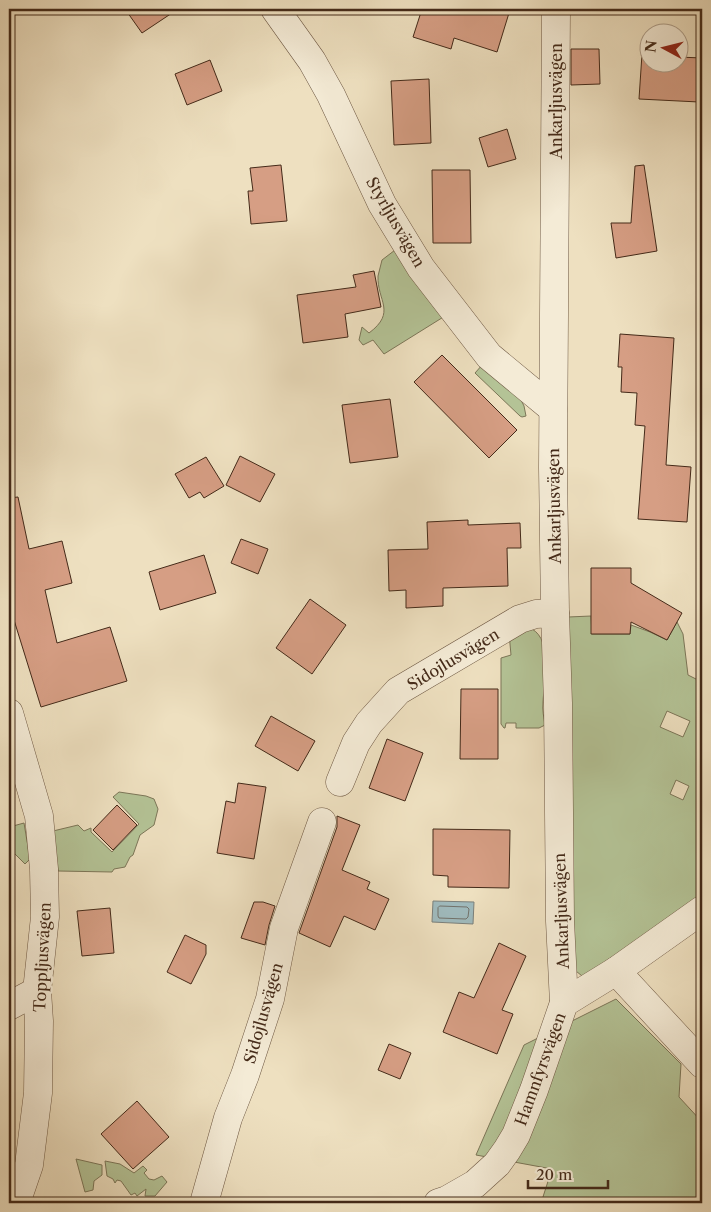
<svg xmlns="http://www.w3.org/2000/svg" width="711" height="1212" viewBox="0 0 711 1212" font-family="'Libre Caslon Text',serif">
<rect width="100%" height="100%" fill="#eee0c0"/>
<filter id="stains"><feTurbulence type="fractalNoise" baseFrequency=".004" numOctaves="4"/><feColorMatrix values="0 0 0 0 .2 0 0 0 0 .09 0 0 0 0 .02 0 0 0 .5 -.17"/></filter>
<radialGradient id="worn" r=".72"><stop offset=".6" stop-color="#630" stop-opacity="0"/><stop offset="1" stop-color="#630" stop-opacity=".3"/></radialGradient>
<g fill="#b4c396" stroke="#7c7658" fill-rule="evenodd">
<path d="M399,247l46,69 -61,38 -11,-14 -10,5 -4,-5 3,-13 7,6c28,-21 8,-32 9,-57 1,-5 3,-11 4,-16z"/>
<path d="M483,364l37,34 4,8 2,10 -4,1 -2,-1 -45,-43z"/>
<path d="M591,616l1,18h38l1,-9 19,7 17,8 10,-18 6,12 5,41 14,7v215l-116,78 -4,1 -6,-5 -3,-6 -5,-348zM667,711l23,10 -7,16 -23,-10zM676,780l13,6 -6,14 -13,-6z"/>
<path d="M532,629c21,12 12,53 11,73 -1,8 1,16 2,23l-6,3h-23v-5h-10l-1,5h-1l-3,-4v-66l10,-3 -2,-22z"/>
<path d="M119,792l27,4 8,3 4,10 -4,16 -14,10 -7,20 -3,2 -5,10 -11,2 -2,3 -54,-1 -5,-40 25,-6 6,6 7,-3v4l21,20 27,-28 -26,-27z"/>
<path d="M24,823l6,36 -5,5 -13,-13 2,-6 -5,-8v-8l4,-3z"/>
<path d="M616,999l65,65 -2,33 23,25v81h-161l11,-34 -76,-14 48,-110z"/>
<path d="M76,1159l26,6v10l-8,6 -1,9 -8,2z"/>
<path d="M105,1161l15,3 14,9 9,-7 4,4 -3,3 5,6 5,1 8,-4 5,6 -12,14h-10l1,-7 -9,7 -2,-3 -4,2 -10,-14 -4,-1 -2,3 -2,-4 -6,-3z"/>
</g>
<path fill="#9fbabd" stroke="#7b807b" d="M433,901l41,1 -1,22 -41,-2z"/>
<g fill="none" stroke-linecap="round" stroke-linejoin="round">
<path stroke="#72726b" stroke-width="1" d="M440,906l27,1 2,2 -1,8 -2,2 -27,-1 -1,-2v-8z"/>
</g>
<g fill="#d69e84" stroke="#442a19">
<path d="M125,9h53l-36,24z"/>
<path d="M422,9h74l13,4 -12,39 -43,-14 -3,11 -38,-12z"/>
<path d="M571,49h28l1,35 -29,1z"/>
<path d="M642,54l6,1v7h30v-5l24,1 -3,44 -60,-3z"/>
<path d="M210,60l12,31 -35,14 -12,-31z"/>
<path d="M429,79l2,64 -37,2 -3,-64z"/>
<path d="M507,129l9,30 -28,8 -9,-29z"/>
<path d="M281,165l6,56 -36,3 -3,-33h5l-3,-23z"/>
<path d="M644,165l13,86 -41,7 -5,-35h20l4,-57z"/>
<path d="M432,170h38l1,73h-38z"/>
<path d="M374,271l7,36 -36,7 3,23 -45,6 -6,-48 59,-8 -3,-12z"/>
<path d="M620,334l54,4 -8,127 25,2 -4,55 -49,-3 7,-93 -10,-1 2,-32 -16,-1 1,-25h-4z"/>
<path d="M442,355l75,75 -28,28 -75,-76z"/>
<path d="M390,399l8,58 -48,6 -8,-58z"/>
<path d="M240,456l35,18 -15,28 -34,-17z"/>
<path d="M206,457l18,29 -20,12 -4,-6 -11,6 -14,-24z"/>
<path d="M18,497l11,52 33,-8 10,42 -27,7 12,53 53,-16 17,54 -86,26 -27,-87 -5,2v-124z"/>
<path d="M468,520v5l52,-2 1,25h-14l1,38 -65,2v18l-37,2v-18l-17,1 -1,-41 40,-1 -1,-27z"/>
<path d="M241,539l27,10 -10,25 -27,-11z"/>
<path d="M204,555l12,38 -56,17 -11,-38z"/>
<path d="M591,568h40v15l51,30 -15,27 -36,-18 -1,12h-39z"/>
<path d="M310,599l36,26 -34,49 -36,-26z"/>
<path d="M461,689h37v70h-38z"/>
<path d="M271,716l44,25 -17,30 -43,-25z"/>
<path d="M387,739l36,14 -18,48 -36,-13z"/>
<path d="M238,783l28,4 -12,72 -37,-6 9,-52 9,2z"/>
<path d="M117,805l20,20 -24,25 -20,-20z"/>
<path d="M337,816l23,9 -18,45 28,12 -3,7 22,10 -14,31 -31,-14 -14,31 -31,-14 38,-106z"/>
<path d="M433,829l77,1 -1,58 -61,-1v-11l-15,-1z"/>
<path d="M254,902h9l12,4 -6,19 -4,20 -24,-7z"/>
<path d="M110,908l4,45 -32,3 -5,-45z"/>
<path d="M185,935l21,10v9l-15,30 -24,-12z"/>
<path d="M499,943l27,13 -24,54 11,4 -16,40 -54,-22 16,-40 15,6z"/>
<path d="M389,1044l22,9 -11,26 -22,-9z"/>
<path d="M137,1101l32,36 -36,32 -32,-35z"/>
</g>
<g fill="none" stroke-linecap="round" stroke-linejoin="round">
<defs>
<g id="minor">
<path d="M275,9l37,52 19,34 51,109 39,64 68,88 64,53"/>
<path d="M556,9l-3,459 2,145 3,90 2,218 4,82"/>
<path d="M9,713l30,103 5,53 1,48 -8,74 2,30 -1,72 -9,72 -13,38"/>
<path d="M340,782l16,-39 13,-20 29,-32 122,-72 16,-5 19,-1"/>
<path d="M616,971l86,93"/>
<path d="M9,1006l28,-15"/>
<path d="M204,1203l24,-85 17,-43 25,-76 14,-71 38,-106"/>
<path d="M438,1203l9,-3 28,-16 22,-20 10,-14 9,-15 18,-45 30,-87 52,-32 86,-61"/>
</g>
</defs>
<use href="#minor" stroke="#6e5843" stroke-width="29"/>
<use href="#minor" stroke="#f4ebd6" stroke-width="28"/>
</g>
<g text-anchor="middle" stroke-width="4.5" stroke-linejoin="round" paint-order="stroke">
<g font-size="16" fill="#442a19" stroke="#f4ebd6">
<text transform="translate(556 101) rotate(-90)" y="6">Ankarljusvägen</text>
<text transform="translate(396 222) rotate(60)" y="6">Styrljusvägen</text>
<text transform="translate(554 506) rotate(-91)" y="6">Ankarljusvägen</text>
<text transform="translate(453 659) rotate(-31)" y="6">Sidojlusvägen</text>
<text transform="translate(561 911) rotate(-92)" y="6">Ankarljusvägen</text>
<text transform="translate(42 957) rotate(-87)" y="6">Toppljusvägen</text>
<text transform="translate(263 1013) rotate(-74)" y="6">Sidojlusvägen</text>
<text transform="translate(540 1069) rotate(-70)" y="6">Hamnfyrsvägen</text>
</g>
</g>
<rect width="711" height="1212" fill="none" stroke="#eee0c0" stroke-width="30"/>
<rect x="10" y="10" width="691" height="1192" fill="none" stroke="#442a19" stroke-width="2.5"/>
<rect x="15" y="15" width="681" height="1182" fill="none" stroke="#442a19"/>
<g transform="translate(664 48) rotate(277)"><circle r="24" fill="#f4ebd6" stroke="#ae9e8a"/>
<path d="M0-4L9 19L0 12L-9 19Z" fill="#8f2418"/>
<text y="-8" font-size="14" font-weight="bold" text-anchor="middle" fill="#442a19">N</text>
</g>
<path d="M528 1180v8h80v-8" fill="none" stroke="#442a19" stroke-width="2.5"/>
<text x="536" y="1180" font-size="15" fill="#442a19" stroke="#f4ebd6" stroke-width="4" paint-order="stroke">20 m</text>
<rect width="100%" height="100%" filter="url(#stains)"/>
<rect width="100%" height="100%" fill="url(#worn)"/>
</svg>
